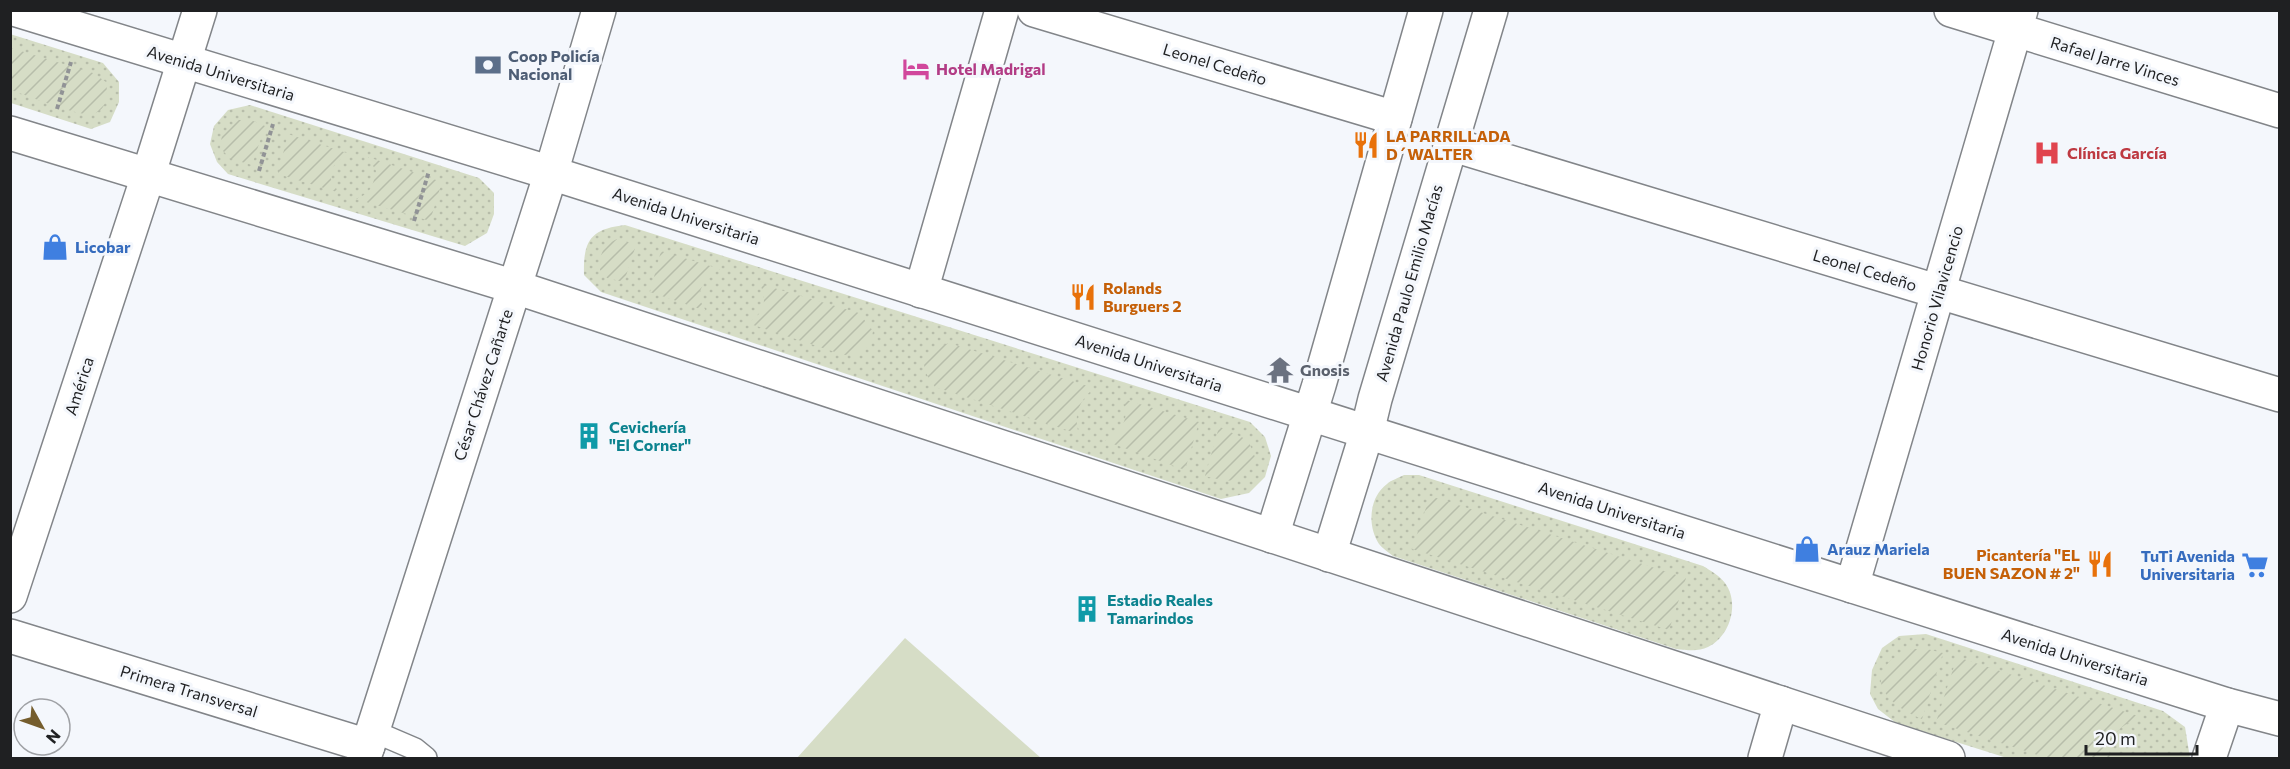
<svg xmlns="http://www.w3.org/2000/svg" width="2290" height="769" viewBox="0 0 2290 769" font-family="Commissioner,sans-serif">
<defs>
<pattern id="grass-dots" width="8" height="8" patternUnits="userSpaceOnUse" patternTransform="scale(1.5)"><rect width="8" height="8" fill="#d6ddc6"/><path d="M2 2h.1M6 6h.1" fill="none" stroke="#b7bdaa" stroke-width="1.8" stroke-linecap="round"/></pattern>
<pattern id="garden-furrows" width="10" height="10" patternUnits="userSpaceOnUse" patternTransform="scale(1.5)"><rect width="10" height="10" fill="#d6ddc6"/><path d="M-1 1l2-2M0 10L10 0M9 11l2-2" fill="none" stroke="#b7bdaa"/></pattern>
</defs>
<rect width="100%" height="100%" fill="#f4f7fc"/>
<g fill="url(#grass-dots)">
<path d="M10,34l93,29 16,19v20l-9,20 -19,7 -80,-26z"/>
<path d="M250,105l229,73 15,15v21l-7,19 -22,13 -237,-72 -11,-12 -7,-18 4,-18 14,-16z"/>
<path d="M625,225l625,197 15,15 6,19 -6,21 -16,16 -28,6 -620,-207 -17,-17c-1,-34 6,-46 41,-50z"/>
<path d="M1404,475h15l284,91c8,5 16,9 22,17 15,20 5,54 -17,64 -10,5 -21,3 -32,2l-283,-93c-5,-4 -11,-8 -14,-12 -12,-18 -10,-47 8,-60 4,-4 12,-6 17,-9z"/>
<path d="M1926,634l237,77 22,16 5,31h-183l-111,-35 -18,-14 -8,-15 2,-24 10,-22 17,-12z"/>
</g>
<g fill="url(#garden-furrows)">
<path d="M11,48l82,25 13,9c2,13 2,27 -13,32 -14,3 -67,-19 -82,-24z"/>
<path d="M238,120h13l14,6 -13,39 -21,-6 -11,-11 2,-13z"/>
<path d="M288,134l62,20c-20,11 -27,20 -10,39l-62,-19z"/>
<path d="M368,157l74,25 -12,39 -74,-22c15,-6 17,-13 20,-28z"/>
<path d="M617,239l19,6 -12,37 -17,-4 -7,-8v-12l5,-13z"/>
<path d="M661,251l59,18c-13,8 -17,13 -22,28l8,14 -56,-19z"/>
<path d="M760,284l99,29 14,18c-2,17 -12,23 -29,24l-97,-32c17,-9 21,-21 13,-39z"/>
<path d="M949,343l145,45c-15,13 -21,27 -15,46l-144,-47c-18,-23 -14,-36 14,-44z"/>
<path d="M1123,399l76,23 -14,48 -80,-29c18,-10 25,-23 18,-42z"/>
<path d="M1219,427l29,13 7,17c-12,28 -23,26 -50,19z"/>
<path d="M1430,496l256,82 -17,52 -257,-81z"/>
<path d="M1912,649h15l16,4 -21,66c-41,-16 -63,-50 -10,-70z"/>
<path d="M1957,657l184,60c-18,6 -35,20 -31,41h-63l-111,-36z"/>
</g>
<path fill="#d6ddc6" d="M905,638l136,120h-244z"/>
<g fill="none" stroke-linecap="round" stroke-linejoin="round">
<defs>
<path id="lane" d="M373,731l42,18 11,9"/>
<g id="street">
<path d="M1034,10l361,108"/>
<path d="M1951,10l329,101"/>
<path d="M1450,144l830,251"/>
<path d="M921,291l81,-281"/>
<path d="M1852,586l169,-576"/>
<path d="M10,596l138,-420"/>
<path d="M10,636l358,110"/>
<path d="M364,758l187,-585 48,-163"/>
<path d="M1765,758l16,-55"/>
</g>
<g id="secondary">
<path d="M148,176l52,-166"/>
<path d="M1272,536l47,-151 107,-375"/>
<path d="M1329,555l38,-123 8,-33 116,-389"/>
</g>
<g id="primary">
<path d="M17,10l534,163 1676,532 53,14"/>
<path d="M10,133l505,154 1433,471"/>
<path d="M2209,758l18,-53"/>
</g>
</defs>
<use href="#lane" stroke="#828589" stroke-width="24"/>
<use href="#street" stroke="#828589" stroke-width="36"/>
<use href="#secondary" stroke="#828589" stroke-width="36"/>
<use href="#primary" stroke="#828589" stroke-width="36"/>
<g stroke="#919396" stroke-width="4" stroke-dasharray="4.5 3" stroke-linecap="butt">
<path d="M57,109l14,-47"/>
<path d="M259,171l14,-47"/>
<path d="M414,221l15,-50"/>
</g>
<use href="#lane" stroke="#fff" stroke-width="21"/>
<use href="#street" stroke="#fff" stroke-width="33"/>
<use href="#secondary" stroke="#fff" stroke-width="33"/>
<use href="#primary" stroke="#fff" stroke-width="33"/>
</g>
<defs>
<symbol id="bank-bare" viewBox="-9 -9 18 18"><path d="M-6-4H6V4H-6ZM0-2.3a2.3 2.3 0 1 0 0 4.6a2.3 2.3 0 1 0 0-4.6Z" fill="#5c6f8a" stroke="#f4f7fc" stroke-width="2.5" paint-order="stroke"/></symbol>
<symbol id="hotel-bare" viewBox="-9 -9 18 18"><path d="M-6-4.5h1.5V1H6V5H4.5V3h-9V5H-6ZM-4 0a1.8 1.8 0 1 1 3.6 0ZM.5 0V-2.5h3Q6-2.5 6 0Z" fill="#d1479c" stroke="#f4f7fc" stroke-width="2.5" paint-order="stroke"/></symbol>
<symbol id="restaurant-bare" viewBox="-9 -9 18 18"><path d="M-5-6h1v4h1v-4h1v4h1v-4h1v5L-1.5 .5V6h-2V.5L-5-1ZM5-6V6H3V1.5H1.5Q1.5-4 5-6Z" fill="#e8710a" stroke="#f4f7fc" stroke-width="2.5" paint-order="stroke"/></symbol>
<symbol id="hospital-bare" viewBox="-9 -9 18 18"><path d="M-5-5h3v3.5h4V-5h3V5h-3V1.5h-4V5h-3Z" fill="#e0444e" stroke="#f4f7fc" stroke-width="2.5" paint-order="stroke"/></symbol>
<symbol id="shop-bare" viewBox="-9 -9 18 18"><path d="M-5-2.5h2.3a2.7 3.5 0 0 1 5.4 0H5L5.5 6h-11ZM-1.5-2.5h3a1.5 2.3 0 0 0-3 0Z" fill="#3f7fe0" stroke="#f4f7fc" stroke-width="2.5" paint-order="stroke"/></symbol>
<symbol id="temple-bare" viewBox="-9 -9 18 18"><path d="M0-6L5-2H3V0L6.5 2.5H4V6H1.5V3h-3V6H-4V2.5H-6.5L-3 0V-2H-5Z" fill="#6b7280" stroke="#f4f7fc" stroke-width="2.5" paint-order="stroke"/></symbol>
<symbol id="building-bare" viewBox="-9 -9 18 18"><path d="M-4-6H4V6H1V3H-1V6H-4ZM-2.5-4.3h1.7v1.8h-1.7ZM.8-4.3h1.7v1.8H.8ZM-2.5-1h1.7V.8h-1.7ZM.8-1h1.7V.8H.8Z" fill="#0f9aa8" stroke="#f4f7fc" stroke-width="2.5" paint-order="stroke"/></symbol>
<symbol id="supermarket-bare" viewBox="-9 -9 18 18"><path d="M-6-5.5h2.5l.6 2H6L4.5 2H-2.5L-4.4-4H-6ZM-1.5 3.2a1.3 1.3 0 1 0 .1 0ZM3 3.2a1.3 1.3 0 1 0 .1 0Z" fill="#3f7fe0" stroke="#f4f7fc" stroke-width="2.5" paint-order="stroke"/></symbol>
</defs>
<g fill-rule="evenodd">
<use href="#bank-bare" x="469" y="46" width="38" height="38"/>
<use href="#hotel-bare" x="897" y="50" width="38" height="38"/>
<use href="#restaurant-bare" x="1347" y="126" width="38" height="38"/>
<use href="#hospital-bare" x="2028" y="134" width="38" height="38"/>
<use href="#shop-bare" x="36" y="228" width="38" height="38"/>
<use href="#restaurant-bare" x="1064" y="278" width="38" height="38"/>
<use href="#temple-bare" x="1261" y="351" width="38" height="38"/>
<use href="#building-bare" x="570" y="417" width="38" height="38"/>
<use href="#shop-bare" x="1788" y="530" width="38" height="38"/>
<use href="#restaurant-bare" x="2081" y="545" width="38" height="38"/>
<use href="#supermarket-bare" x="2236" y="546" width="38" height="38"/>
<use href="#building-bare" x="1068" y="590" width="38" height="38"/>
</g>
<g text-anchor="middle" stroke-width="6" stroke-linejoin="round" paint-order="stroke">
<g font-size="16" font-weight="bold" fill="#4e5e75" stroke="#f4f7fc" text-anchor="start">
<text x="508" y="62">Coop Policía<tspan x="508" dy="18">Nacional</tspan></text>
</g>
<g font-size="16" fill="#1f2022" stroke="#f4f7fc">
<text transform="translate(2115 61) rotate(17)" y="6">Rafael Jarre Vinces</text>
<text transform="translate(1215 64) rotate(17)" y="6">Leonel Cedeño</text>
<text transform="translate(221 73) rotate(17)" y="6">Avenida Universitaria</text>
<text transform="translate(686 216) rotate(18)" y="6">Avenida Universitaria</text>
<text transform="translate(1865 270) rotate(17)" y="6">Leonel Cedeño</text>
<text transform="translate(1409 283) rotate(-74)" y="6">Avenida Paulo Emilio Macías</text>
<text transform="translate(1937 298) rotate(-74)" y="6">Honorio Vilavicencio</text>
<text transform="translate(1149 363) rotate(18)" y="6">Avenida Universitaria</text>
<text transform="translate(483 385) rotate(-72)" y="6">César Chávez Cañarte</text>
<text transform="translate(79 386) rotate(-72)" y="6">América</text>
<text transform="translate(1612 510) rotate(18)" y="6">Avenida Universitaria</text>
<text transform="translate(2075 657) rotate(18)" y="6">Avenida Universitaria</text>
<text transform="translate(189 691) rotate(17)" y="6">Primera Transversal</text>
</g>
<g font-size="16" font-weight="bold" fill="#b23c85" stroke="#f4f7fc" text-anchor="start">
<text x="936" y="75">Hotel Madrigal</text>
</g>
<g font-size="16" font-weight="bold" fill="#c56008" stroke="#f4f7fc" text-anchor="start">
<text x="1386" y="142">LA PARRILLADA<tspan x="1386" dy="18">D´WALTER</tspan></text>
<text x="1103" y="294">Rolands<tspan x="1103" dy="18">Burguers 2</tspan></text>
<text x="2080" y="561" text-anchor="end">Picantería "EL<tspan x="2080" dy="18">BUEN SAZON # 2"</tspan></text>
</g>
<g font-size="16" font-weight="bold" fill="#be3a42" stroke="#f4f7fc" text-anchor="start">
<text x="2067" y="159">Clínica García</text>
</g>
<g font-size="16" font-weight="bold" fill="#366cbe" stroke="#f4f7fc" text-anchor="start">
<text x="75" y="253">Licobar</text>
<text x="1827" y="555">Arauz Mariela</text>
<text x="2235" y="562" text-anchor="end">TuTi Avenida<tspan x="2235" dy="18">Universitaria</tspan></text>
</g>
<g font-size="16" font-weight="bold" fill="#5b616d" stroke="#f4f7fc" text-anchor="start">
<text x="1300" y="376">Gnosis</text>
</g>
<g font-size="16" font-weight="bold" fill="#0d838f" stroke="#f4f7fc" text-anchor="start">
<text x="609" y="433">Cevichería<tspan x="609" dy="18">"El Corner"</tspan></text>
<text x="1107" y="606">Estadio Reales<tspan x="1107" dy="18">Tamarindos</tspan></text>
</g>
</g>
<rect width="2290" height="769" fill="none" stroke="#1f2022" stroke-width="24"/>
<g transform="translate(42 727) rotate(130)"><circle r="28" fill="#f4f7fc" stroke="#9fa1a5" stroke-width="1.5"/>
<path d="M0-4.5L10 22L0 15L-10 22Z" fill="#755d2d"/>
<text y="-9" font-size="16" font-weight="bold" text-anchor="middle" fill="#1f2022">N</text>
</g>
<path d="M2086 745v9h111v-9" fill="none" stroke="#1f2022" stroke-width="3"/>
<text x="2095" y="745" font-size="18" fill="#1f2022" stroke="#f4f7fc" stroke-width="4.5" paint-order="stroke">20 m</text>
</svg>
